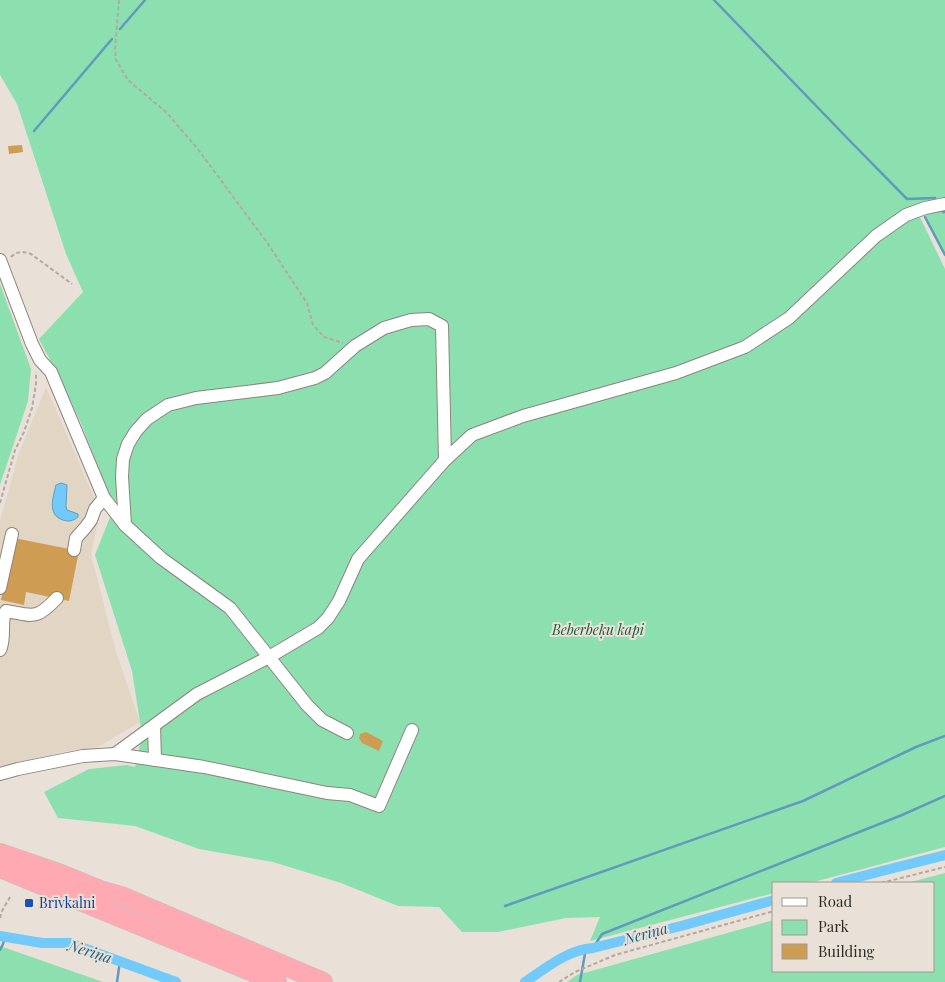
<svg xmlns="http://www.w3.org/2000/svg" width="945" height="982" viewBox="0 0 945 982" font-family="'Playfair Display',serif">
<rect width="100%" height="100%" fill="#e9e1d7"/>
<path fill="#e1d5c4" d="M46,387l54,124 -9,43 25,98 24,70 -42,25 -36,5 -62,15v-246l19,-68z"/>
<g fill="#8ce0af">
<path d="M0,0h945v255l-20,-38v-9l-8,3 28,58v578l-135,36h-36v10l-184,48 10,-24 -34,1 -68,14h-36l-23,-25 -41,-1 -57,-23 -68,-21 -74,-13 -64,-23 -77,-8 -14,-26 45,-23 38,-4 8,2 7,-32 -10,-64 -37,-116 21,-53 -9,-11 -26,-68 -25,-52 -17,-32 44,-47 -17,-38 -49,-150 -17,-29z"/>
<path d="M0,284l31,85 -3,32 -28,84z"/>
<path d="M945,873v109h-378l10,-7 197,-55v51h160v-88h-27z"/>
<path d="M0,946l103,36h-103z"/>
</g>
<path fill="#72cafb" stroke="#5e9bbc" d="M61,483l6,2 -1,21 1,4 11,4v3c-5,4 -9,5 -15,3 -16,-5 -10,-23 -7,-35z"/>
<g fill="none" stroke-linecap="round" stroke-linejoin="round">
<g stroke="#5e9bbc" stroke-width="2.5">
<path d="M714,0l138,143 55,56 28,-1"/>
<path d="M120,29l25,-29"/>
<path d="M34,131l78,-92"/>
<path d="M943,212h2"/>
<path d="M925,217l20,38"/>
<path d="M505,906l298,-105 113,-54 29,-11"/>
<path d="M593,948l9,-14 300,-119 43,-19"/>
<path d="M0,950l3,-6 2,-7"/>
<path d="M117,982l3,-21"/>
<path d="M580,982l6,-34"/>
</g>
<g stroke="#72cafb" stroke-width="10">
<path d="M836,883l46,-12 63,-16"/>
<path d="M0,936l42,7h28l106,39"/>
<path d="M525,982c21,-14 42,-32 68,-34l88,-22 93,-26"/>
</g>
</g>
<g fill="#ce9c52">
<path d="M22,145l1,7 -14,2 -1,-8z"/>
<path d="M14,538l65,13 -10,50 -43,-9 -2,13 -23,-5z"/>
<path d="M366,732l17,9 -4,10 -17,-8 -3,-5 1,-4z"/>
</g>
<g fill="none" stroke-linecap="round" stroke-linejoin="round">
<defs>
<g id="minor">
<path d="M0,260l32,84 8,16 11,12 53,126 21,27 36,33 69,50 77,97 15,15 25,13"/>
<path d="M125,525l-3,-48 1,-18 5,-15 8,-13 11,-12 21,-14 28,-7 82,-10 37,-10 10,-5 30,-27 29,-18 27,-8 18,-1 13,7 3,134"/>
<path d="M74,550l2,-12 9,-10 6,-8 4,-11 9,-11"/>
<path d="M0,588l12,-54"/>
<path d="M0,650c6,-12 0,-29 6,-39 28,5 30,9 51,-13"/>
<path d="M154,726l1,34"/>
<path d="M115,754l82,-60 72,-37 49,-29 10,-10 11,-17 19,-42 87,-99 27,-25 51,-19 153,-43 69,-26 44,-29 87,-82 30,-21 19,-7 20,-4"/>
<path d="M0,774l18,-5 65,-13 32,-2 89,13 123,26 23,2 29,11 33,-76"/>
</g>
<g id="highway">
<path d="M0,853l61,21 39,16 21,6 202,86"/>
<path d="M0,868l277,114"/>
</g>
</defs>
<use href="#minor" stroke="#8c857b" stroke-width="14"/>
<use href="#highway" stroke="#c1c0bf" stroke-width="20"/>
<g stroke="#b1aaa2" stroke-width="2" stroke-dasharray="4 2.5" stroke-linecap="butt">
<path d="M119,0l-4,49 1,11 12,20 39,33 30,35 69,93 41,62 6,22 11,12 19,6"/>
<path d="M11,257c6,-6 12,-6 20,-3l41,30"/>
<path d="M0,503l15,-53 9,-18 8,-24 4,-24v-12"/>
<path d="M881,883l64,-16"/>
<path d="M0,918l2,-7 8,-14"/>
<path d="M559,982l16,-10 40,-17 159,-44"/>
</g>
<use href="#minor" stroke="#fff" stroke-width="12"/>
<use href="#highway" stroke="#ffaab3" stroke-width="19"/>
</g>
<rect fill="#1a4fb4" stroke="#e9e1d7" stroke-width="2" x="24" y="898" width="10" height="10" rx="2.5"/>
<g text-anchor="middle" stroke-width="4" stroke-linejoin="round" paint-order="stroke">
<g font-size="14" font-style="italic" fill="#1a5b3b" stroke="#e9e1d7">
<text x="598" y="635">Beberbeķu kapi</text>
</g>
<g font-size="14" fill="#164399" stroke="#e9e1d7" text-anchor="start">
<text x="39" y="908">Brīvkalni</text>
</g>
<g font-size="15" font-style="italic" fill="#185c7c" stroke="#e9e1d7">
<text transform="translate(646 934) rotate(-15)" y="5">Neriņa</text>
<text transform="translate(90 952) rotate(18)" y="5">Neriņa</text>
</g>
</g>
<rect x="772" y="882" width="162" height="90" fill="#e9e1d7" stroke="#9f9991"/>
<rect x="782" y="898" width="25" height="8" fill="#ffffff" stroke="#9f9991"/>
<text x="818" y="907" font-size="15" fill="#302d29">Road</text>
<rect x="782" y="920" width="25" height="15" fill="#8ce0af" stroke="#9f9991"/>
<text x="818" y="932" font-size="15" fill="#302d29">Park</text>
<rect x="782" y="944" width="25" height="15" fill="#ce9c52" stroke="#9f9991"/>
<text x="818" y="957" font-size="15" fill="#302d29">Building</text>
</svg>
